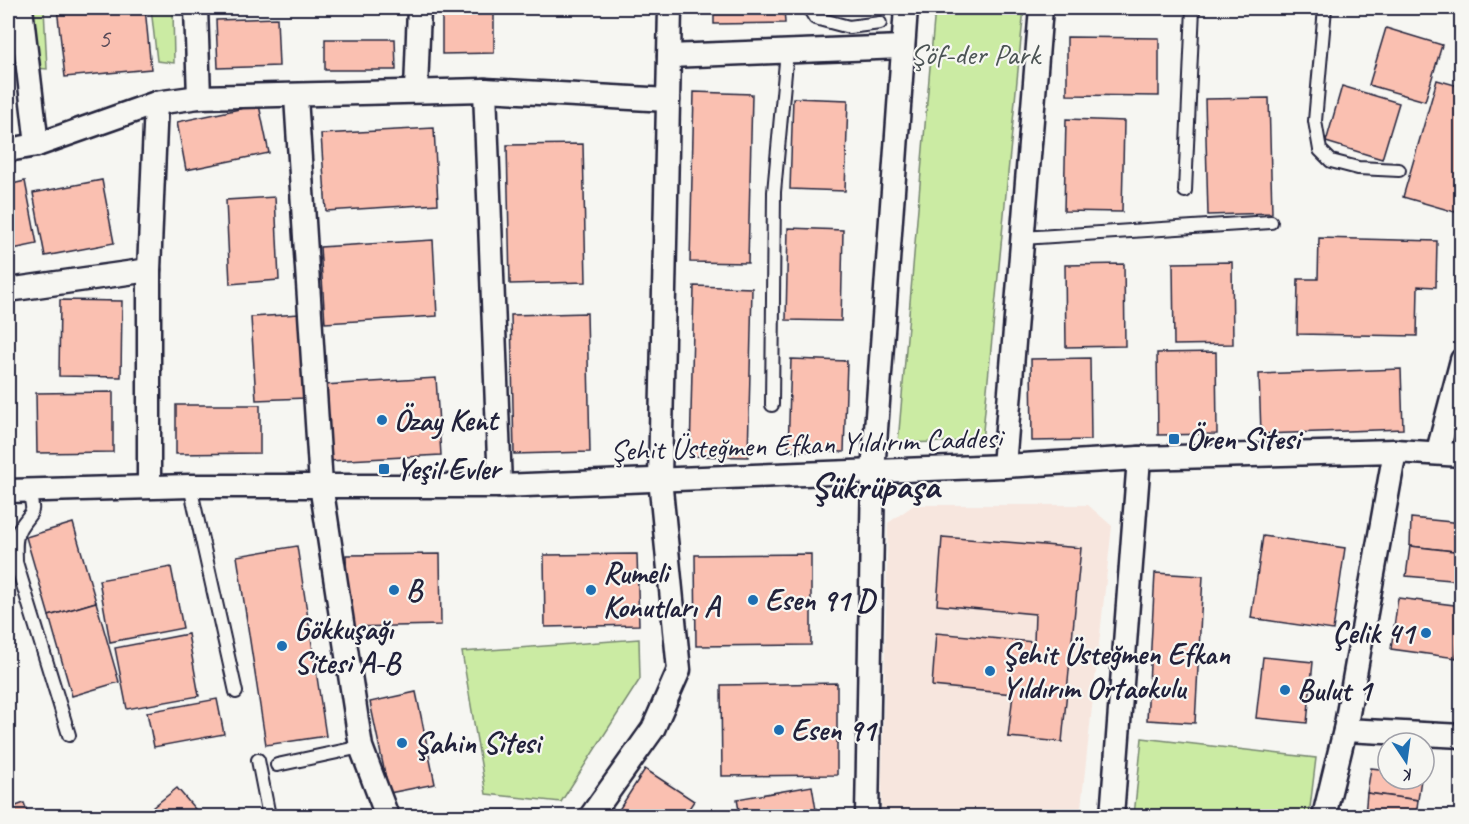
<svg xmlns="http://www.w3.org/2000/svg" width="1469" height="824" viewBox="0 0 1469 824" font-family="Caveat,sans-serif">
<rect width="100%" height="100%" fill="#f6f6f2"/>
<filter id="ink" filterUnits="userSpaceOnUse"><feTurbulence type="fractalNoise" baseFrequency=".0167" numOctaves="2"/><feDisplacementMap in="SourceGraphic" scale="12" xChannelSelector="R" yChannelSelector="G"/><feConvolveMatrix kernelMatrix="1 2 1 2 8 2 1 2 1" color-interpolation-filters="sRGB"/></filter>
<g filter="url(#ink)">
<path fill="#f7e6de" d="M914,505h174l24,21 -32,290h-199l7,-293z"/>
<g fill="#cbeba3" stroke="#76866f" stroke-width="1.5">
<path d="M30,8h14l3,61 -12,-1z"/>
<path d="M151,8h22l1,55 -17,-2z"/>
<path d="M935,8h89l-42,433 -84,2z"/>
<path d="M639,639l1,40 -79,123 -75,-8 -24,-142z"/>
<path d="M1142,738l174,20 -7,58h-175z"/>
</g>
<g fill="#fac0b1" stroke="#22223b" stroke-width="1.5">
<path d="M57,8h88l6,61 -86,8z"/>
<path d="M442,8h52v45l-52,1z"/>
<path d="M714,8h70l1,15 -71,1z"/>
<path d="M277,18l2,48 -61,2 -2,-48z"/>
<path d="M1386,28l56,17 -17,56 -56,-16z"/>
<path d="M1067,37l92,1v58l-92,-1z"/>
<path d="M325,39h70l1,31h-71z"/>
<path d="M1437,80l25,7v127l-59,-17z"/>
<path d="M1342,86l57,17 -17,56 -56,-17z"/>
<path d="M694,92l58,2 -4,169 -58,-1z"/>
<path d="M793,98l55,2 -3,91 -55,-2z"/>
<path d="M1269,98l3,115 -64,2 -3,-116z"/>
<path d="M259,105l10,48 -83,17 -9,-48z"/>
<path d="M1066,119l58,2 -2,91 -58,-1z"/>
<path d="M434,128l4,76 -112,7 -5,-77z"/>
<path d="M583,144l3,138 -76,2 -3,-139z"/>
<path d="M102,180l12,63 -69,13 -12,-63z"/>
<path d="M25,181l12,63 -29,6v-65z"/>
<path d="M275,197l4,83 -49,4 -4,-84z"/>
<path d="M788,228l55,2 -2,91 -55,-1z"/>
<path d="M1319,238l118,3 -1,46 -18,-1 -1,50 -120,-2 1,-55h20z"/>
<path d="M433,240l4,76 -112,7 -5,-76z"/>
<path d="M1232,262l1,82 -59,1 -1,-82z"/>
<path d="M1124,264l1,82 -59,1 -1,-82z"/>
<path d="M694,286l58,2 -4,169 -58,-1z"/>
<path d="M60,300l62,1 -1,76 -62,-1z"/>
<path d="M587,313l3,139 -76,2 -3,-139z"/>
<path d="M300,314l5,84 -49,2 -5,-83z"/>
<path d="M1216,352l1,82 -59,1 -1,-82z"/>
<path d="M1090,358l1,82 -59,1 -1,-82z"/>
<path d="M791,359l56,2 -3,91 -56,-1z"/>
<path d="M1401,369l2,60 -142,5 -2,-60z"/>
<path d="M436,378l5,77 -112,6 -5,-76z"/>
<path d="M113,392v60l-76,1 -1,-60z"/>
<path d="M176,405h84v48l-84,1z"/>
<path d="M1411,518l51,5v29l-52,-6z"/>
<path d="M73,523l23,79 -47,14 -23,-79z"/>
<path d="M1263,536l82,12 -12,82 -82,-12z"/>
<path d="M942,537l139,11 -19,194 -54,-5 5,-43 -81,-8 4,-53 98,9 1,-28 -98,-9z"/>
<path d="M297,546l29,190 -60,9 -29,-189z"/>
<path d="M1410,546l52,6v29l-56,-5z"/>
<path d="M440,554l1,71 -93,2 -2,-72z"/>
<path d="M637,554l2,71 -94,2 -1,-72z"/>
<path d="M811,554v91l-115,1 -1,-91z"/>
<path d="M171,567l12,61 -73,14 -11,-62z"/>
<path d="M1155,573l48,3 -8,147 -48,-3z"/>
<path d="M1398,598l64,8 -6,52 -65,-9z"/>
<path d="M96,602l23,80 -47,14 -23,-80z"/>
<path d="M188,634l11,62 -72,13 -12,-61z"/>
<path d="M1263,657l50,5 -6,61 -51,-5z"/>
<path d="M837,683v92l-115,1 -1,-91z"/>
<path d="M416,692l19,92 -46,9 -19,-91z"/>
<path d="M217,699l7,35 -70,13 -7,-35z"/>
<path d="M1371,768l17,2v9h33l-3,21 -51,-7z"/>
<path d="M645,769l49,32 -10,15h-69z"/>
<path d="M812,786l5,30h-77l-3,-17z"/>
<path d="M177,788l24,28h-59z"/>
<path d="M1367,793l51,7 -2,16h-51z"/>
<path d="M24,803l5,13h-21v-7z"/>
<path d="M541,810l-4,6h-107l-3,-5z"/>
</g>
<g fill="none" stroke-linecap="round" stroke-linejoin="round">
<defs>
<g id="lane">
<path d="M809,8l6,10 34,9 31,-4"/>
<path d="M1325,8l-10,113 5,29 11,11 27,7 41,2"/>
<path d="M1185,191l8,-183"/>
<path d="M1022,238l249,-16"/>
<path d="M772,405l2,-213 13,-141"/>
<path d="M190,486l46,206"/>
<path d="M29,490c6,28 4,17 -9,38 -6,10 -4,23 -4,34l53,173"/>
<path d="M258,760l11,56"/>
<path d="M277,765l84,-18"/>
</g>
<g id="street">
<path d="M21,8l16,137"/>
<path d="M196,8l3,89"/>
<path d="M669,56l233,-9"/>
<path d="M485,90l15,396"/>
<path d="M416,91l3,-83"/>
<path d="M296,97l25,388 40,262 26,69"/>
<path d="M8,150l29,-5 119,-42 43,-6 286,-7 183,10"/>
<path d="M8,290l141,-20"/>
<path d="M1438,451l24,-91"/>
<path d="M1004,466l37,-458"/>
<path d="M149,486v-216l7,-167"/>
<path d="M8,491l182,-5h310l504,-20 135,-8 256,-7 67,4"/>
<path d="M1345,730l117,6"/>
<path d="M591,816l62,-87 26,-59 -19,-191 10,-471"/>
<path d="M867,816l6,-344 33,-464"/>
<path d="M1112,816l27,-358"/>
<path d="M1324,816l21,-86 50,-279"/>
</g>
</defs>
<use href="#lane" stroke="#22223b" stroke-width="16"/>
<use href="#street" stroke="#22223b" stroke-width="27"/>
<use href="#lane" stroke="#f6f6f2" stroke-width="12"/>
<use href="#street" stroke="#f6f6f2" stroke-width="22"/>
</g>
</g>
<g fill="#1f6fb2" stroke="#f6f6f2" stroke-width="2">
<circle cx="382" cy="420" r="6"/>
<rect x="1168" y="433" width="12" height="12" rx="3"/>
<rect x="378" y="463" width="12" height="12" rx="3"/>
<circle cx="394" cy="590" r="6"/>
<circle cx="591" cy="590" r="6"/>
<circle cx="753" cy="600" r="6"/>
<circle cx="1426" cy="633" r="6"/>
<circle cx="282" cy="646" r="6"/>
<circle cx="990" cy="671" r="6"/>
<circle cx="1285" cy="690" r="6"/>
<circle cx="779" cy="730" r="6"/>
<circle cx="402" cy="743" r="6"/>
</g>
<g text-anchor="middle" stroke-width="4.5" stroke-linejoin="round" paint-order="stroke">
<g font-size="27" fill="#584a58">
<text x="104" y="47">5</text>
</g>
<g font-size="30" fill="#4c5455" stroke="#f6f6f2">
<text x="975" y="64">Şöf-der Park</text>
</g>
<g font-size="30" font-weight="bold" fill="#22223b" stroke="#f6f6f2" text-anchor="start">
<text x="394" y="430">Özay Kent</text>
<text x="1186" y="449">Ören Sitesi</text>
<text x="396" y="479">Yeşil Evler</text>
<text x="603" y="583">Rumeli<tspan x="603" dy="34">Konutları A</tspan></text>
<text x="406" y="600">B</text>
<text x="765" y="610">Esen 91 D</text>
<text x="294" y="639">Gökkuşağı<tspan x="294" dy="34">Sitesi A-B</tspan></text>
<text x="1414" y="643" text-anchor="end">Çelik 41</text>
<text x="1002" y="664">Şehit Üsteğmen Efkan<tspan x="1002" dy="34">Yıldırım Ortaokulu</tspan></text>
<text x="1297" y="700">Bulut 1</text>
<text x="791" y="740">Esen 91</text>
<text x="414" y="753">Şahin Sitesi</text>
</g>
<g font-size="30" fill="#22223b" stroke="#f6f6f2">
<text transform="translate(806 444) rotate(-2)" y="10">Şehit Üsteğmen Efkan Yıldırım Caddesi</text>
</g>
<g font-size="36" font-weight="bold" fill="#22223b" stroke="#f6f6f2">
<text x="875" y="498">Şükrüpaşa</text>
</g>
</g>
<rect width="1469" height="824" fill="none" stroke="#f6f6f2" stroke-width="30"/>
<rect x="15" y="15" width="1439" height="794" fill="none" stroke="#22223b" stroke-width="2" filter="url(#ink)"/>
<g transform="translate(1406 761) rotate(167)"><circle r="28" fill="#f6f6f2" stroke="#a1a1a9" stroke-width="1.5"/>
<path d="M0-4.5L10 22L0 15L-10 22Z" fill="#1f6fb2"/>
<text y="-9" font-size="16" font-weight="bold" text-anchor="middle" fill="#22223b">K</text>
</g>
</svg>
